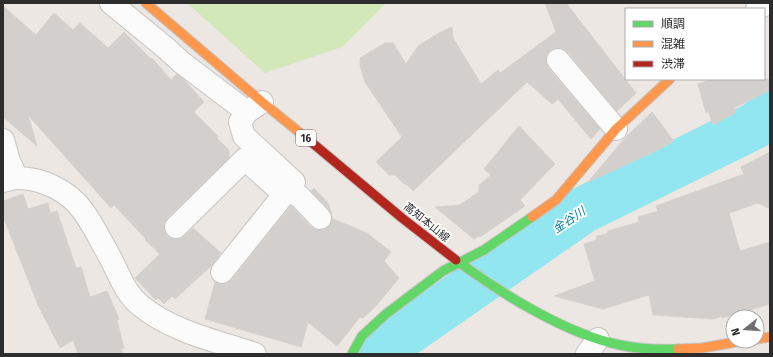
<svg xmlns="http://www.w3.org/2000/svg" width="773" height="357" viewBox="0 0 773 357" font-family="'Fira Sans','Noto Sans JP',sans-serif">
<rect width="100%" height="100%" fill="#ece7e2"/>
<path fill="#d3e8b9" d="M187,3h199l-44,44 -77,26z"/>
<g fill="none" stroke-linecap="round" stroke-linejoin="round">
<path stroke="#92e6f0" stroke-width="47" d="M383,354l14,-15 186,-129 173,-85 14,-12"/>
</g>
<g fill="#d2cfcc" stroke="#d7d2ce">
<path d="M545,3h21l70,90 -19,18 -49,-59 -6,-4h-7l-5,3 -4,4v8l2,5 52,61 -9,10 -33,-40 -6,5 -25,-22 -114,109 -7,-7h-2l-9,-9h-6l-13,-13 26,-25 -37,-55 -5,-17v-7l25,-15h8l13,21 12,-18 21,-13 13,-6 1,11 28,46 17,-14 2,3 56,-41z"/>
<path d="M3,6l33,29 18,-22 19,17 7,-7 28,25 16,-16 27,27 1,-1 19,22 6,-6 9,8 18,20 -10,10 24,24 -1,2 12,12v8l-62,60 -3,5v7l3,6 5,3h7l6,-3 8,-8 28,25 -10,13 -36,33 -3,-3 -8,8 -6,-6 -2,2 -21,-22 25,-24 -15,-14 1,-1 -32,-34 -3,3 -83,-93 9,31 -34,-29z"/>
<path d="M714,79h56v11l-36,18 1,5 -22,12 -5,-14 -2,2 -8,-29z"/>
<path d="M652,112l22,29 -16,9 -70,32 37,-44z"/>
<path d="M519,126l36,38 -35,36 5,6 -45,31 -1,-1 -5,3 -39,-32 25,-2 19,-13v-7l12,-10 -7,-6z"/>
<path d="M770,152v57l-12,-6 -29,10 11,38 30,-9v62l-48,14v-2l-8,3 -61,-4 -4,-20 -46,14 -49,-13 41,-15 -11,-37 12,-4 1,-4 9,-2 2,-3 31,-9 -1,-5 20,-6 -2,-5 88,-32 -3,-7z"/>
<path d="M314,188l14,15 4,11 -3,-5 -18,-18z"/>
<path d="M23,194l5,15 20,-6 2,10 7,-2 19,57 5,-1 9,30 17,-6 12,28 -2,1 7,28 -3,1 2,5h-45l-5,-14 -13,8 -22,-43 -35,-89v-15z"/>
<path d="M291,206l20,21 5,3h7l5,-3 4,-5v-6l1,3 34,14 24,19 -7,9 15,17 -23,28 -13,12 -3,-1 -23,29 -29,-24 -7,25 -96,-28 10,-37 6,2h5l6,-4 8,-11 1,1 1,-3z"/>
</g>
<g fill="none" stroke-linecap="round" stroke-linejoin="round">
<defs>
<g id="street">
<path d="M111,3l56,46 14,13 66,50"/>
<path d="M757,9l11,-6"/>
<path d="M558,60l58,69"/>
<path d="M3,140l6,21 8,17"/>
<path d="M3,181c5,-1 10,-3 15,-3 24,0 51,13 65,33 6,8 11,17 16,26 4,8 9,16 13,24 8,16 14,33 29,45 32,26 76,35 114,48"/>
<path d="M176,227l69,-68 30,27 14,3 11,8 20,21"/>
<path d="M222,272l72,-90 -50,-46 -4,-14 7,-10 15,-10"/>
<path d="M587,354l11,-15"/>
</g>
<g id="fast">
<path d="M456,260c44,33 110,74 164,85 19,4 39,5 58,4"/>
<path d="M352,354l10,-18 24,-22 57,-43 41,-21 48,-33"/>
</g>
<g id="slow">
<path d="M146,3l116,99 48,39"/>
<path d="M532,217l24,-17 60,-71 54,-50"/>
<path d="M757,339l13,-2"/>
<path d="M678,349l24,-1 40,-7"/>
</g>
<path id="jam" d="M310,141l92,77 54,42"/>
</defs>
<use href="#street" stroke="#c5c4c3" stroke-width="24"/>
<use href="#fast" stroke="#c5c4c3" stroke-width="11"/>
<use href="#slow" stroke="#c5c4c3" stroke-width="11"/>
<use href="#jam" stroke="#c5c4c3" stroke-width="11"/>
<use href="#street" stroke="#fcfbfb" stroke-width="22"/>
<use href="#fast" stroke="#63d668" stroke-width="9"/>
<use href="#slow" stroke="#ff974d" stroke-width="9"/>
<use href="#jam" stroke="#b3261e" stroke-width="9"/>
</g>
<g text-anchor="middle" stroke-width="3.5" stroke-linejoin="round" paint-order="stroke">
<rect fill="#fff" stroke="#6c6c6c" stroke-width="1" x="296" y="130" width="20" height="16" rx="3"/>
<g font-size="10" font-weight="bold" fill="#2d2d2d">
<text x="306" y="142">16</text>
</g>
<g font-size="11" fill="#2d2d2d" stroke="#fff">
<text transform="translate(427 222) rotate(39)" y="4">高知本山線</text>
</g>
<g font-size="12" font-style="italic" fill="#0681a1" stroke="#fff">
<text transform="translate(569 220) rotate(-34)" y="4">金谷川</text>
</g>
</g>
<rect width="773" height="357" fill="none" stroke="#2d2d2d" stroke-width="8"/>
<rect x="625" y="8" width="140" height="72" fill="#ffffff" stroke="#ababab"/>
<rect x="633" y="21" width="20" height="6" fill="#63d668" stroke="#ababab"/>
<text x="661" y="28" font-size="12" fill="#2d2d2d">順調</text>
<rect x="633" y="41" width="20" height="6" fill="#ff974d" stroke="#ababab"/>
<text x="661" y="48" font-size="12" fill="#2d2d2d">混雑</text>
<rect x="633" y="61" width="20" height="6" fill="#b3261e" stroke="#ababab"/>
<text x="661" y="68" font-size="12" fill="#2d2d2d">渋滞</text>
<g transform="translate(745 329) rotate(253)"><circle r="19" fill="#ffffff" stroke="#ababab"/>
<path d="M0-3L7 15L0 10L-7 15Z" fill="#706e6c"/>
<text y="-6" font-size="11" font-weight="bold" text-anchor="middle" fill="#2d2d2d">N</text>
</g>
</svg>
